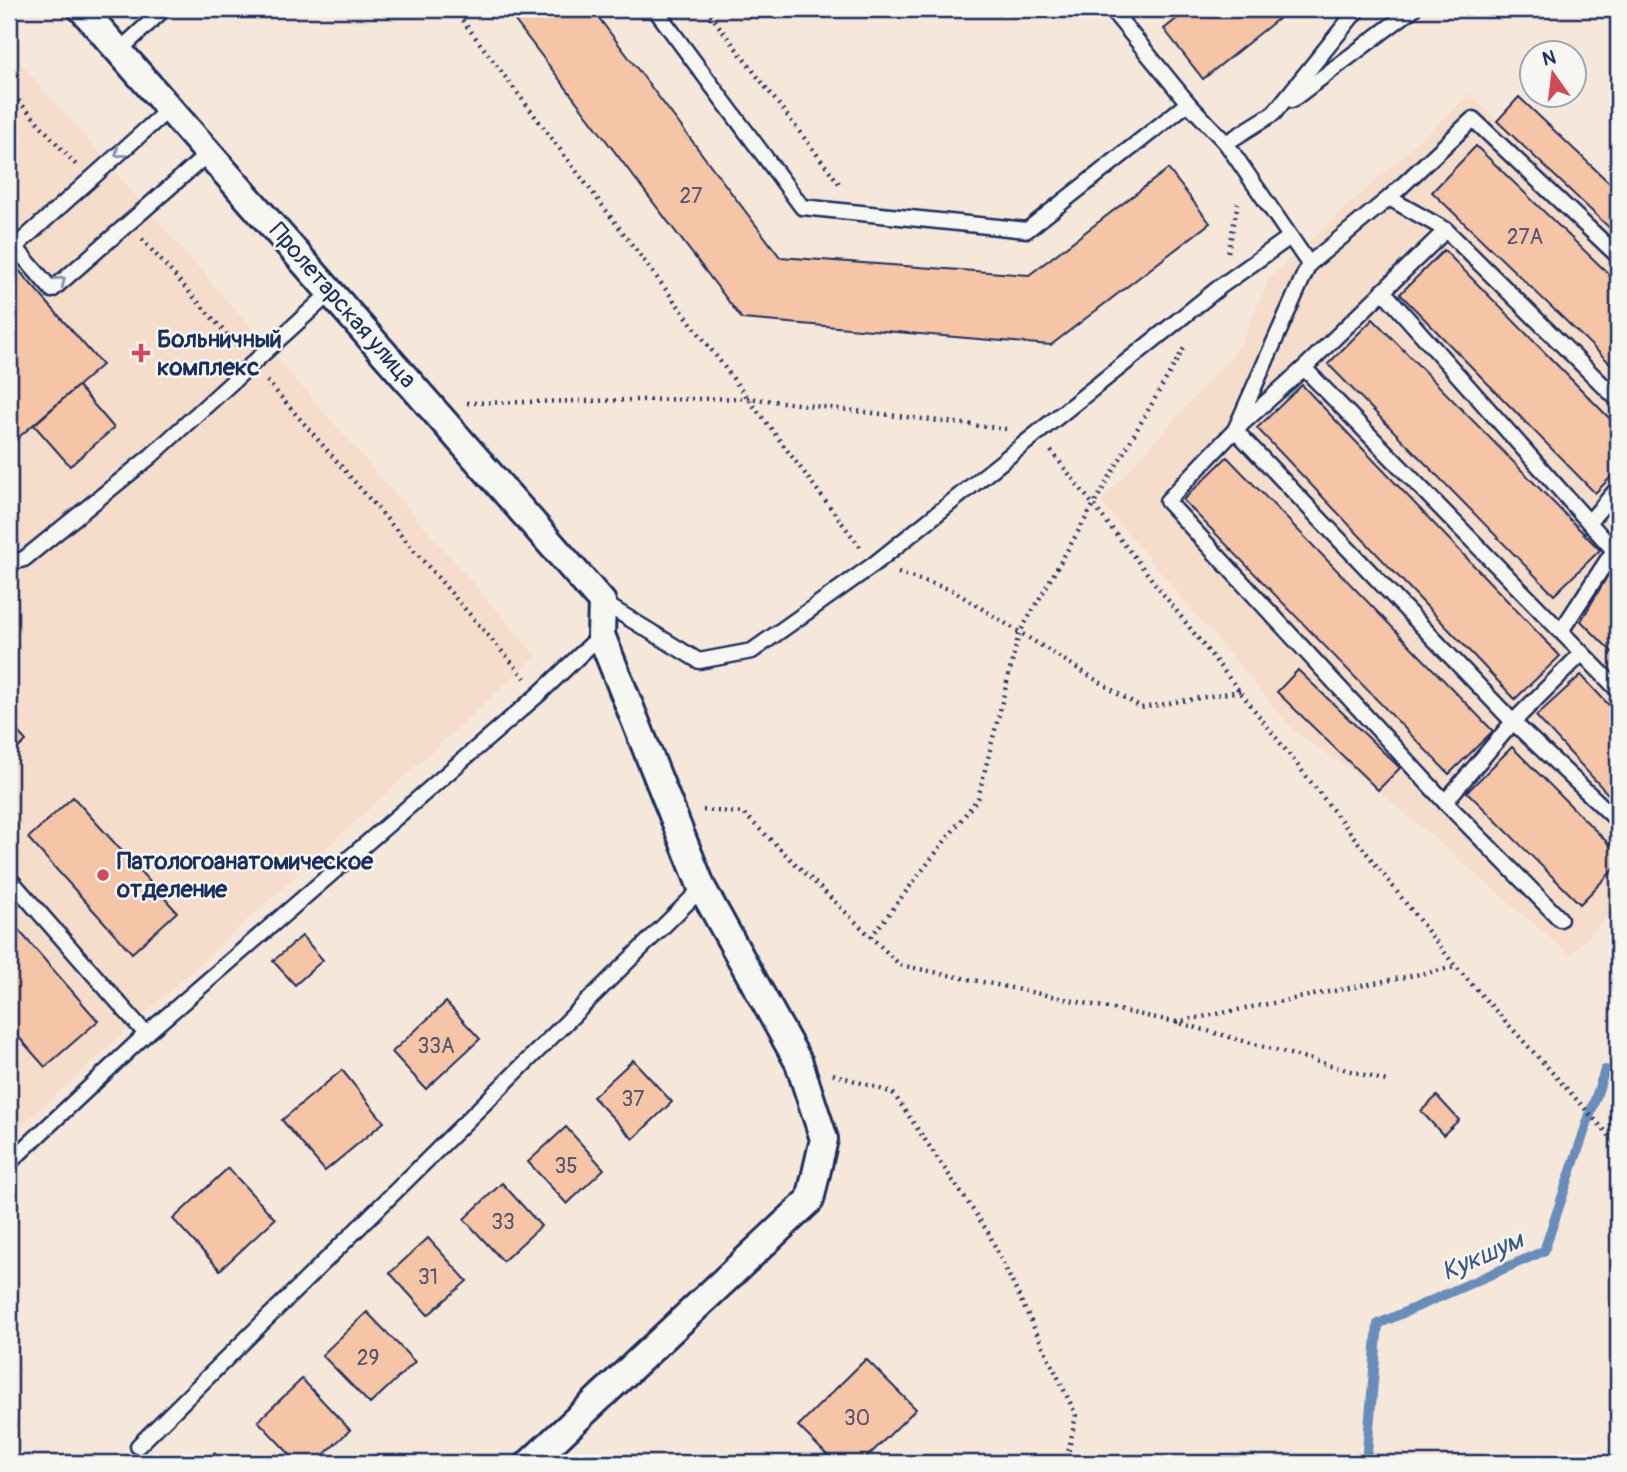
<svg xmlns="http://www.w3.org/2000/svg" width="1627" height="1472" viewBox="0 0 1627 1472" font-family="Pangolin,sans-serif">
<rect width="100%" height="100%" fill="#f6e7db"/>
<filter id="ink" filterUnits="userSpaceOnUse"><feTurbulence type="fractalNoise" baseFrequency=".0143" numOctaves="2"/><feDisplacementMap in="SourceGraphic" scale="14" xChannelSelector="R" yChannelSelector="G"/><feConvolveMatrix kernelMatrix="1 2 1 2 8 2 1 2 1" color-interpolation-filters="sRGB"/></filter>
<g filter="url(#ink)">
<g fill="#f6dccb">
<path d="M9,50l527,606 -527,482z"/>
<path d="M1470,94l27,27 22,-24 99,94v714l-48,50 -192,-165 -84,-59 -193,-230 138,-153 31,-71z"/>
</g>
<g fill="none" stroke-linecap="round" stroke-linejoin="round">
<path stroke="#688dba" stroke-width="10" d="M1366,1463l12,-139 166,-73 61,-181 13,4"/>
</g>
<g fill="#f6c4a6" stroke="#1b2f5e" stroke-width="2">
<path d="M506,9h86l188,248 249,18 139,-106 42,54 -159,122 -309,-26z"/>
<path d="M1189,9h99l1,1 -86,69 -39,-50z"/>
<path d="M1519,97l99,94v45l-121,-115z"/>
<path d="M1476,146l142,137v88l-186,-179z"/>
<path d="M1444,250l174,177v43l-23,23 -195,-199z"/>
<path d="M9,259l93,106 -91,79 -2,-2z"/>
<path d="M1373,319l227,231 -46,45 -226,-231z"/>
<path d="M1302,385l258,271 -45,43 -258,-271z"/>
<path d="M78,386l36,42 -44,38 -36,-41z"/>
<path d="M1227,457l266,274 -44,43 -266,-274z"/>
<path d="M1615,563l3,3v92l-37,-37z"/>
<path d="M1298,670l102,98 -22,22 -101,-98z"/>
<path d="M1581,675l37,40v90l-82,-89z"/>
<path d="M9,722l17,19 -17,16z"/>
<path d="M1512,747l106,106v12l-38,39 -113,-112z"/>
<path d="M73,797l104,115 -45,41 -104,-115z"/>
<path d="M9,919l89,102 -53,46 -36,-41z"/>
<path d="M302,936l21,24 -28,25 -22,-24z"/>
<path d="M446,1002l34,37 -54,50 -34,-37z"/>
<path d="M633,1060l39,42 -39,37 -40,-42z"/>
<path d="M342,1070l42,52 -59,49 -43,-51z"/>
<path d="M1437,1096l22,24 -16,15 -22,-24z"/>
<path d="M566,1127l38,42 -37,35 -39,-42z"/>
<path d="M228,1168l47,51 -55,51 -47,-51z"/>
<path d="M502,1183l39,43 -38,35 -39,-42z"/>
<path d="M428,1238l39,43 -39,34 -38,-42z"/>
<path d="M367,1312l48,50 -45,42 -48,-49z"/>
<path d="M866,1359l50,50 -55,54h-26l-37,-37z"/>
<path d="M302,1379l48,51 -35,33h-17l-40,-42z"/>
<path d="M214,1453l10,10h-20z"/>
</g>
<g fill="none" stroke-linecap="round" stroke-linejoin="round">
<defs>
<g id="service">
<path d="M655,9l147,198 225,23 161,-127"/>
<path d="M1111,9l77,94 38,40 83,121 -74,166 -68,71 278,301 115,117"/>
<path d="M119,51l45,-42"/>
<path d="M1292,100l121,-91"/>
<path d="M170,108l-155,139 37,43 157,-137"/>
<path d="M1226,143l48,-30 84,-104"/>
<path d="M1389,198l57,32 172,170"/>
<path d="M1446,230l-142,138 -69,62 278,292 105,99"/>
<path d="M1309,264l80,-66 84,-79 145,137"/>
<path d="M1383,291l235,264"/>
<path d="M1304,368l314,322"/>
<path d="M1589,522l29,-34"/>
<path d="M9,563l15,-4 127,-103 181,-165"/>
<path d="M602,602l97,59 53,-10 121,-86 348,-279 69,-49"/>
<path d="M1561,631l53,-81"/>
<path d="M1445,802l68,-80 68,-68"/>
<path d="M9,878l137,156"/>
<path d="M9,1163l137,-129 393,-340 62,-59"/>
<path d="M138,1446l564,-558"/>
</g>
<path id="minor" d="M82,9l520,593 -1,33 101,253 97,175 25,76 -14,61 -280,263"/>
</defs>
<use href="#service" stroke="#1b2f5e" stroke-width="19"/>
<use href="#minor" stroke="#1b2f5e" stroke-width="32"/>
<g stroke="#1b2f5e" stroke-width="4.5" stroke-dasharray="2 5" stroke-linecap="butt">
<path d="M454,9l407,539"/>
<path d="M706,9l135,177"/>
<path d="M9,90l67,75"/>
<path d="M142,239l97,109"/>
<path d="M1228,252l10,-49"/>
<path d="M267,381l258,297"/>
<path d="M467,403l281,-5 258,31"/>
<path d="M1051,451l405,516 162,178"/>
<path d="M898,573l54,17 189,118 99,-17"/>
<path d="M703,810l40,3 157,152 276,57 214,60"/>
<path d="M871,937l107,-139 41,-164 165,-286"/>
<path d="M1176,1022l280,-55"/>
<path d="M833,1074l60,19 95,139 88,183 -10,48"/>
</g>
<use href="#service" stroke="#f6f6f2" stroke-width="14"/>
<use href="#minor" stroke="#f6f6f2" stroke-width="26"/>
</g>
<defs><path id="oneway-chevron" d="M-2-3.5L2.5 0L-2 3.5" fill="none" stroke-width="1.6" stroke-linecap="round" stroke-linejoin="round" transform="scale(1.75)"/></defs>
<g stroke="#8892a8">
<use href="#oneway-chevron" transform="translate(119 153) rotate(139)"/>
<use href="#oneway-chevron" transform="translate(61 281) rotate(-40)"/>
</g>
</g>
<g fill="#d1495b" stroke="#f6f6f2" stroke-width="2.5">
<path d="M137.5 342.5h7v7h7v7h-7v7h-7v-7h-7v-7h7z"/>
<circle cx="103" cy="875" r="7"/>
</g>
<g text-anchor="middle" stroke-width="5" stroke-linejoin="round" paint-order="stroke">
<g font-size="21" fill="#525470">
<text x="691" y="203">27</text>
<text x="1525" y="244">27А</text>
<text x="436" y="1053">33А</text>
<text x="633" y="1106">37</text>
<text x="566" y="1173">35</text>
<text x="503" y="1229">33</text>
<text x="428" y="1284">31</text>
<text x="368" y="1365">29</text>
<text x="857" y="1425">30</text>
</g>
<g font-size="24" fill="#1b2f5e" stroke="#f6f6f2">
<text transform="translate(343 305) rotate(49)" y="8">Пролетарская улица</text>
</g>
<g font-size="24" font-weight="bold" fill="#1b2f5e" stroke="#f6f6f2" text-anchor="start">
<text x="157" y="347">Больничный<tspan x="157" dy="28">комплекс</tspan></text>
<text x="117" y="869">Патологоанатомическое<tspan x="117" dy="28">отделение</tspan></text>
</g>
<g font-size="26" font-style="italic" fill="#3b5684" stroke="#f6f6f2">
<text transform="translate(1482 1255) rotate(-24)" y="9">Кукшум</text>
</g>
</g>
<rect width="1627" height="1472" fill="none" stroke="#f6f6f2" stroke-width="35"/>
<rect x="18" y="18" width="1592" height="1437" fill="none" stroke="#1b2f5e" stroke-width="2.5" filter="url(#ink)"/>
<g transform="translate(1553 74) rotate(346)"><circle r="33" fill="#f6f6f2" stroke="#9ea6b7" stroke-width="2"/>
<path d="M0-5L12 26L0 18L-12 26Z" fill="#d1495b"/>
<text y="-10" font-size="19" font-weight="bold" text-anchor="middle" fill="#1b2f5e">N</text>
</g>
</svg>
